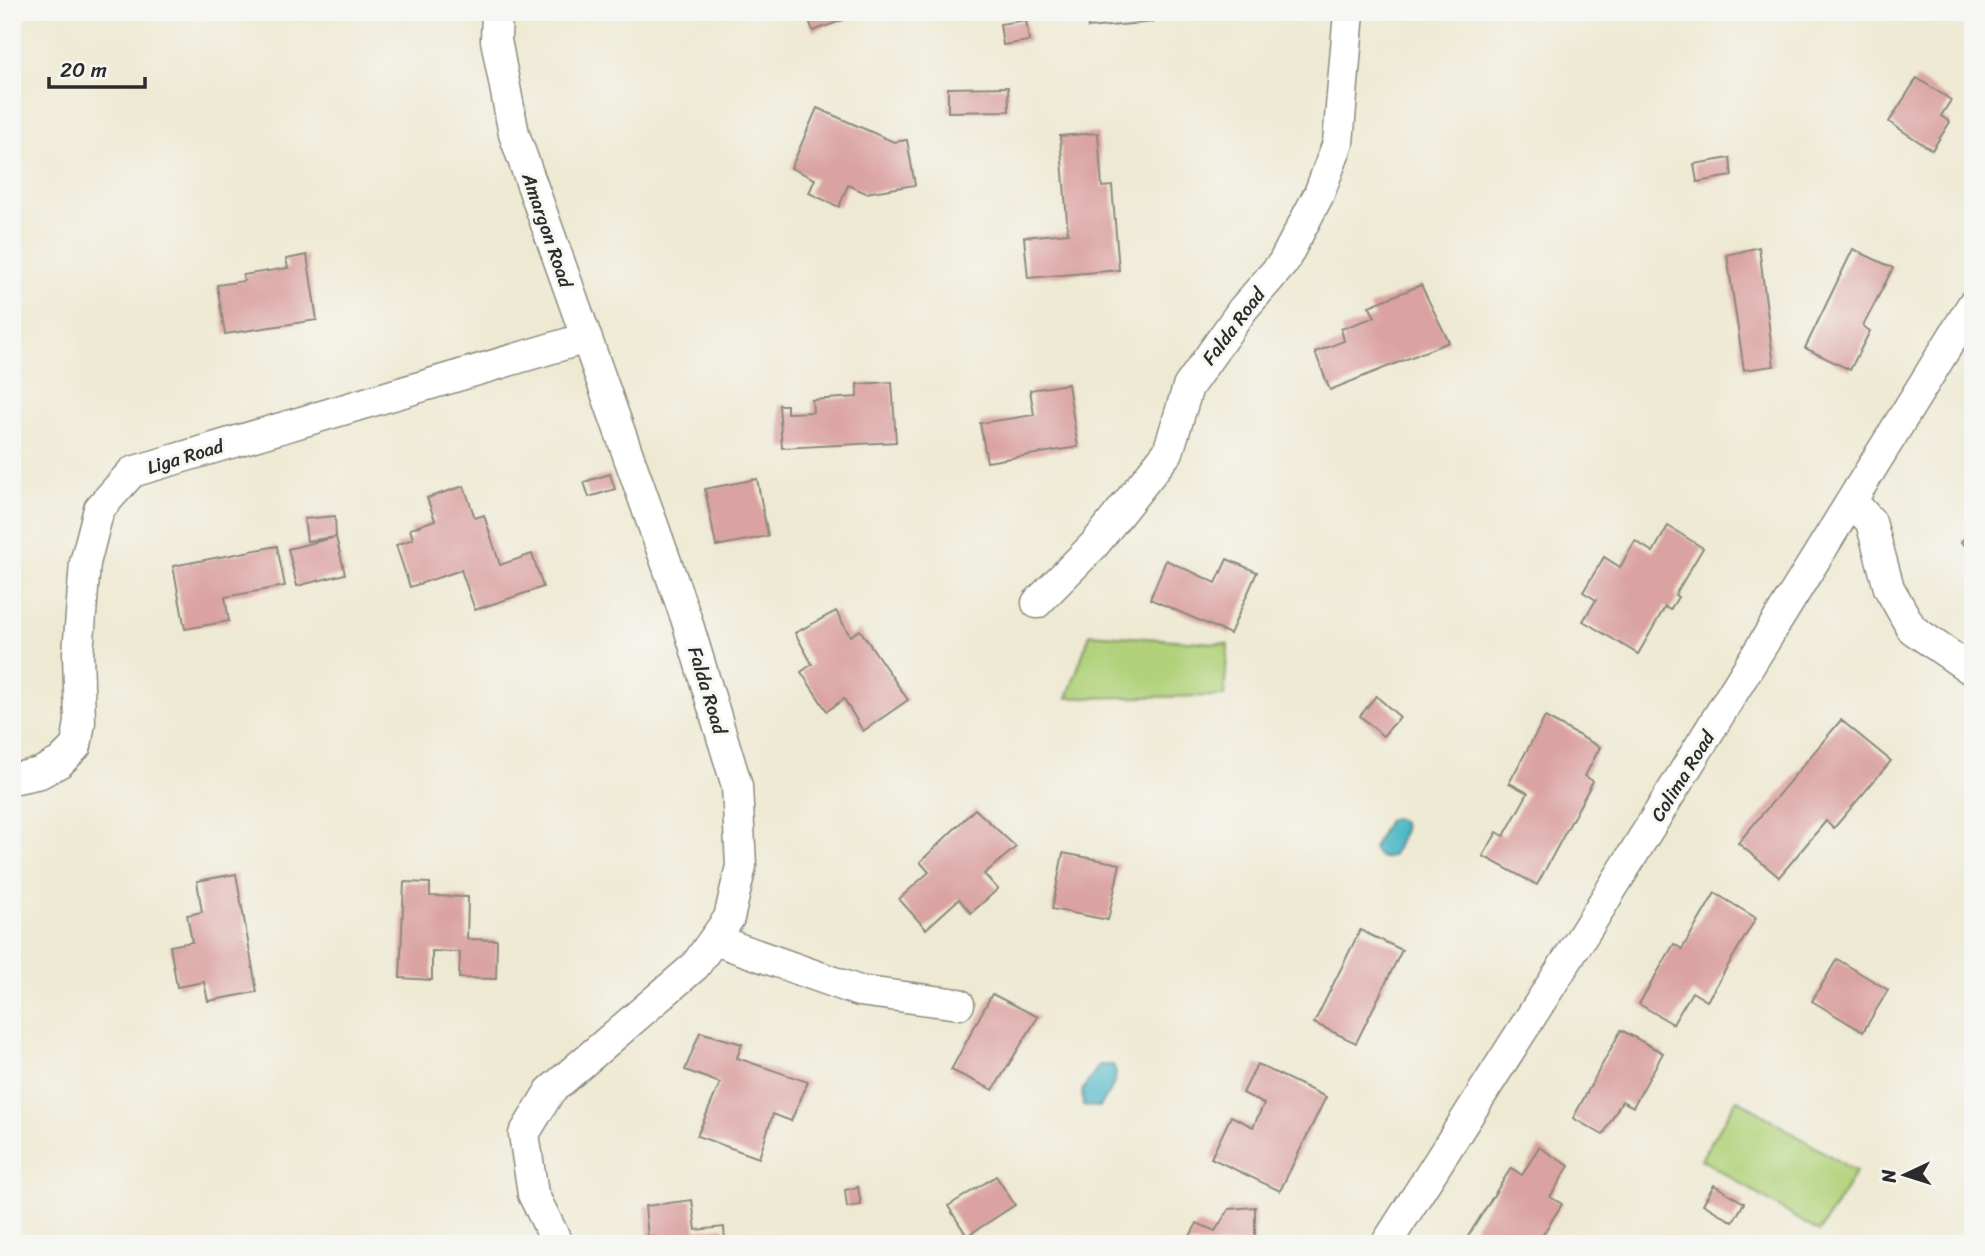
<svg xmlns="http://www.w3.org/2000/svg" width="1985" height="1256" viewBox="0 0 1985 1256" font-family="Sriracha,sans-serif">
<rect width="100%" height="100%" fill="#f6f6f2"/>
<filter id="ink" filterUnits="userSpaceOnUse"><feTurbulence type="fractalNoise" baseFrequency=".0143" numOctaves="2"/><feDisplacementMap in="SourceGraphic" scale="14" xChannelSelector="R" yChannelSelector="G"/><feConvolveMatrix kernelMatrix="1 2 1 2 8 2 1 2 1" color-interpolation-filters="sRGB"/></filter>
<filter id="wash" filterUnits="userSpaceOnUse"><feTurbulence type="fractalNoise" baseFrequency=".00686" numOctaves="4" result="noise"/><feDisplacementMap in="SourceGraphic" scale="28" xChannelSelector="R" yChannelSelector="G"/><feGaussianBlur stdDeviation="1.57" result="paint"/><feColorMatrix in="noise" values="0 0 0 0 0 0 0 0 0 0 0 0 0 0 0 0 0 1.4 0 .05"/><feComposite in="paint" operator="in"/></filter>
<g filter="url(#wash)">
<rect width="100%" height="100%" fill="#eee9d2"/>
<g fill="#b1d27a" stroke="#6e7e52" stroke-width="2">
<path d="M1090,634l138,10 -4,52 -157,2z"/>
<path d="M1737,1099l119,73 -37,60 -118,-73z"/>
</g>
<g fill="#48b5c4" stroke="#3a7078" stroke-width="2">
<path d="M1394,818l9,5 1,7 -11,25c-9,7 -17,1 -20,-7l15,-28z"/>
<path d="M1099,1065h14c9,14 -6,29 -13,42l-17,-1 -1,-15z"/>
</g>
<g id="blocks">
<g fill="#daa2a0">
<path d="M806,12h55l1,1 -49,18z"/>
<path d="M1087,12h65l1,10 -65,6z"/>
<path d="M1026,20l3,21 -26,4 -3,-21z"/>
<path d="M1917,78l34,22 -10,16 9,6 -18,28 -43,-28z"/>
<path d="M1008,87l1,24 -61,1v-24z"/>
<path d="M817,108l77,34 13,-2 8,45 -49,8 -18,-8 -9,22 -30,-14 6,-14 -24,-11z"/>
<path d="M1098,133l4,54 10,-1 7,84 -91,8 -4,-41 44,-4 -8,-97z"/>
<path d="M1730,158l2,18 -35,6 -3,-18z"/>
<path d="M1759,247l15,119 -30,4 -17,-115z"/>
<path d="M1853,249l40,19 -30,58 7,5 -20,39 -45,-22z"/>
<path d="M307,255l10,65 -92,14 -8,-49 27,-4 -1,-6 45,-7 -2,-9z"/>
<path d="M1421,285l28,57 -119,48 -15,-38 29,-11 -3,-12 34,-12 -6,-11z"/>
<path d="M892,382l4,60 -114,6 -3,-43h8v8l26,-1 -1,-12 45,-3v-13z"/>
<path d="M1068,384l10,63 -91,15 -7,-39 54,-8 -4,-25z"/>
<path d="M610,474l5,15 -26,8 -5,-15z"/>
<path d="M757,479l11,57 -52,10 -11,-57z"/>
<path d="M464,486l11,32 9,-3 16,50 32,-11 11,33 -68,23 -14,-40 -51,17 -14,-42 17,-6 -3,-10 25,-9 -8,-22z"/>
<path d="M335,516l1,21 9,37 -48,12 -9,-37 48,-12 -29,4 -3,-22z"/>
<path d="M1668,526l35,22 -28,47 3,2 -8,13 -5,-3 -27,47 -55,-33 13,-21 -13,-8 21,-35 16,10 15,-26 18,11z"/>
<path d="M1973,528v24l-12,-10z"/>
<path d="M277,546l8,40 -60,11 4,24 -44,8 -12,-63z"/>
<path d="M1227,559l30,13 -27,62 -80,-35 16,-39 50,23z"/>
<path d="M836,611l14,25 10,-6 48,70 -45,31 -19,-32 -17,12 -26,-39 11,-8 -17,-31z"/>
<path d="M1376,696l24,21 -17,19 -23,-20z"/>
<path d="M1545,717l55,30 -15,29 8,5 -56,104 -54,-29 14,-24 7,4 24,-43 -19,-10z"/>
<path d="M1841,720l50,41 -57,67 -8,-7 -47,56 -41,-34z"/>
<path d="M975,809l41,38 -32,27 14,15 -27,24 -12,-14 -33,30 -27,-30 30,-27 -9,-10z"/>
<path d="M1063,853l57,11 -12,56 -56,-11z"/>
<path d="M236,874l21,118 -49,9 -4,-19 -27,5 -7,-41 22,-4 -5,-27 15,-3 -5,-31z"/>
<path d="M404,882l26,1v13l38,1 -1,42 30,1 -1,39 -37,-1 1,-26 -28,-1v29l-32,-2z"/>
<path d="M1715,893l41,25 -49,83 -15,-9 -19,32 -34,-20 35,-60 8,5z"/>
<path d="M1360,930l42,20 -46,93 -42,-20z"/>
<path d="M1837,959l51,31 -25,42 -51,-31z"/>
<path d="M992,994l46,23 -45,73 -42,-20z"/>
<path d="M1621,1030l42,23 -30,54 -11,-6 -19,34 -30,-17z"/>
<path d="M700,1032l42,12 -5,14 71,24 -17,39 -18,-7 -14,44 -62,-22 23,-53 -35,-13z"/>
<path d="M1257,1064l69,33 -46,94 -69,-33 20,-42 22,11 11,-23 -21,-11z"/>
<path d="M1539,1147l30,19 -19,31 12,7 -25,40h-61l-9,-6 44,-70 11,7z"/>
<path d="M996,1176l19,29 -48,31 -19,-30z"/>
<path d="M1714,1185l30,18 -11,19 -30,-18z"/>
<path d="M858,1187l3,18 -14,2 -2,-17z"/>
<path d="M692,1200l4,30 28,-3 1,17h-69l-1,-7 -7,1 -3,-32z"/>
<path d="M1255,1207v37h-69l11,-21 18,8 14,-22z"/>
</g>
</g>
</g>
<g filter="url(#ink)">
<use href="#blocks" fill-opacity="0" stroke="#8c8a7e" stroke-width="2"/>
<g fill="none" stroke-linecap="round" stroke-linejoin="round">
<defs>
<g id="street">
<path d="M497,12l-1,28 18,94 172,484 51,168 4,80 -12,52 -34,48 -145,125 -26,43 9,60 25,50"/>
<path d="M1853,502l18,20 18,66 23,41 61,42"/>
<path d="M1037,603l57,-58 74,-93 20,-65 55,-78 40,-46 36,-69 19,-51 11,-131"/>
<path d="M12,779l28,-6 20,-11 16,-16 4,-24 -2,-69 7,-90 14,-54 33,-37 454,-134"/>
<path d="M715,940l144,51 100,13"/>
<path d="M1386,1244l199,-312 388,-628"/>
</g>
</defs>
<use href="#street" stroke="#8c8a7e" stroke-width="33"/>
<use href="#street" stroke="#fff" stroke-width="30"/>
</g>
</g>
<g text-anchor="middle" stroke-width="6" stroke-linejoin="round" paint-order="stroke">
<g font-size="19" fill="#2b2b2b" stroke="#f6f6f2">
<text transform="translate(548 230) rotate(71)" y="7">Amargon Road</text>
<text transform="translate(1233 326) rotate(-53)" y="7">Falda Road</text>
<text transform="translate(185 456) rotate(-17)" y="7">Liga Road</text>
<text transform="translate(708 690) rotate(73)" y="7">Falda Road</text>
<text transform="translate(1682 776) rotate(-58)" y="7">Colima Road</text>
</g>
</g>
<rect width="1985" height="1256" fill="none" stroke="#f6f6f2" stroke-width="42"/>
<g transform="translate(1905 1175) rotate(266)" stroke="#f6f6f2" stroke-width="5" paint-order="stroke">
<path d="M0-5L12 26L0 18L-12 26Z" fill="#2b2b2b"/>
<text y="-10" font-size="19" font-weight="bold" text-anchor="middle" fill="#2b2b2b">N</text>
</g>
<path d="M49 77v10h96v-10" fill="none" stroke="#2b2b2b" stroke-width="3.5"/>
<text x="60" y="77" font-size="21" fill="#2b2b2b" stroke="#f6f6f2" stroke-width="5" paint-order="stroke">20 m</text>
</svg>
